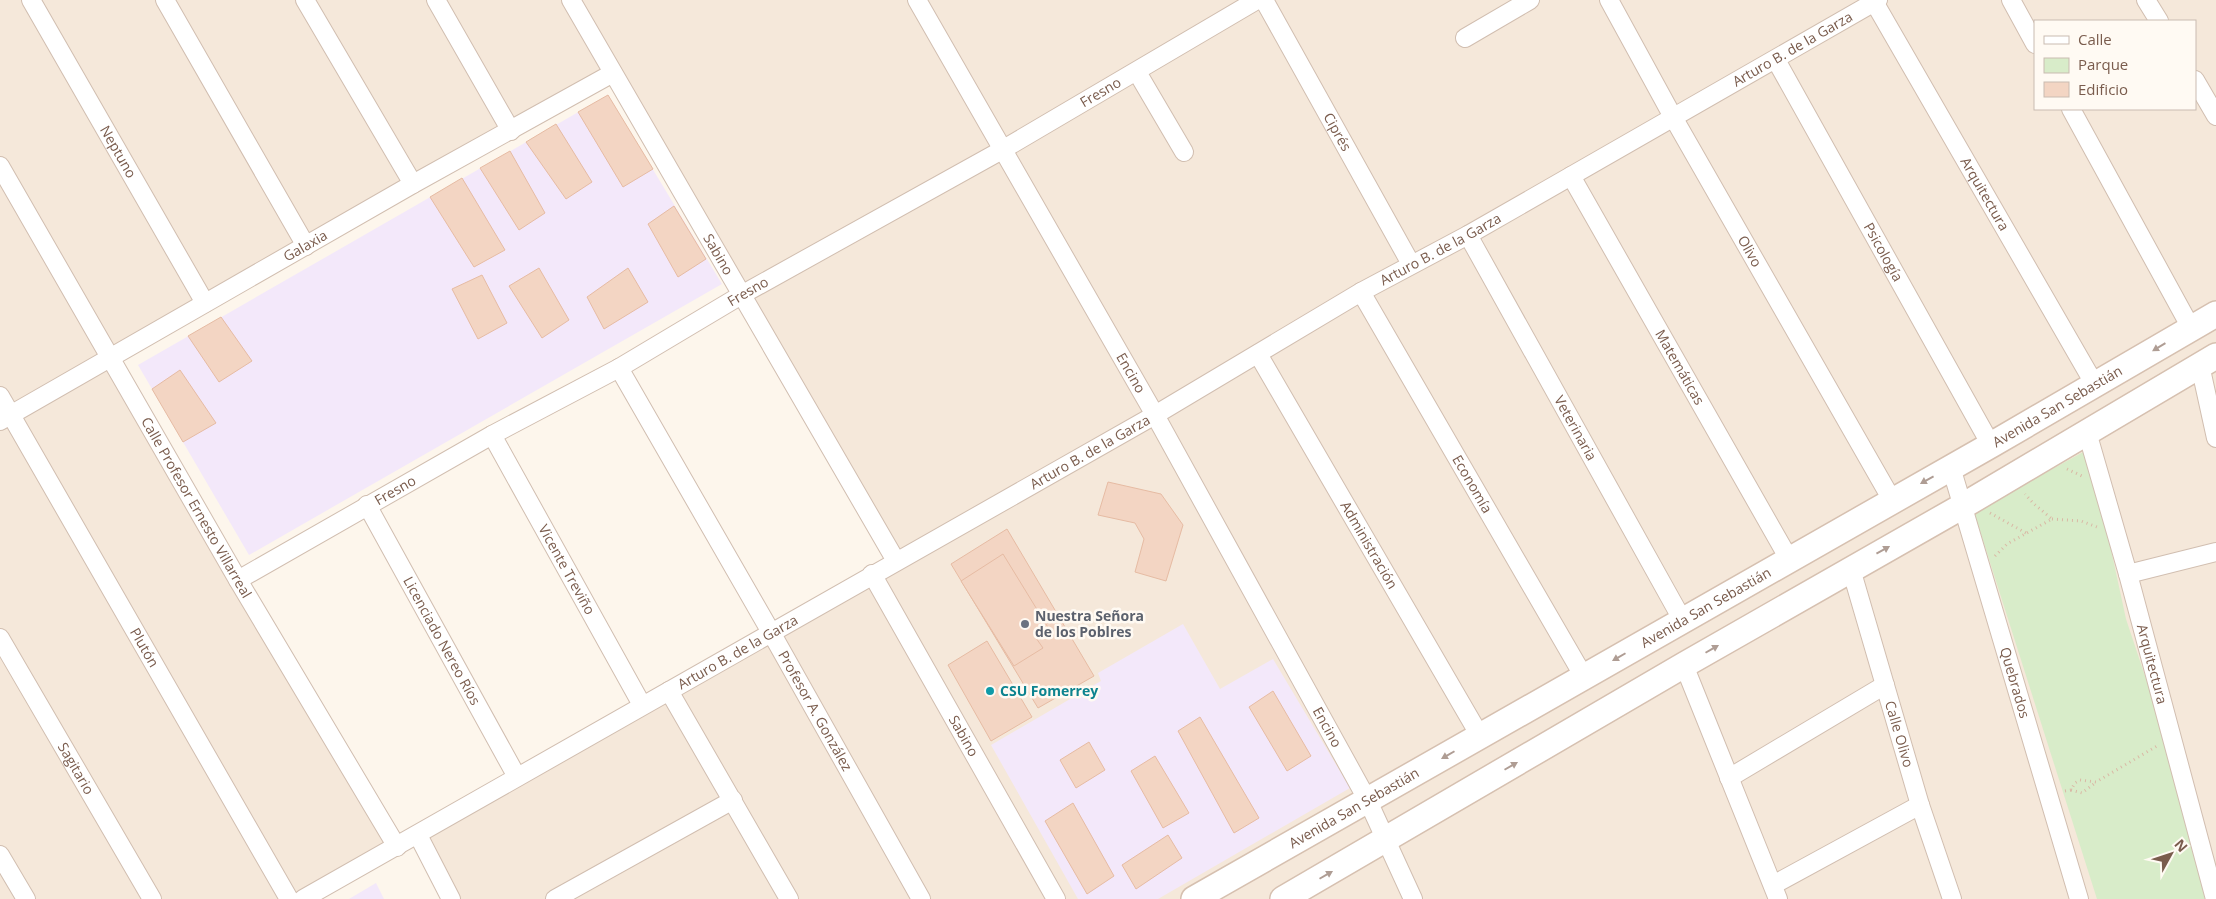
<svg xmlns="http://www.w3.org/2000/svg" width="2216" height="899" viewBox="0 0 2216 899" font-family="'Open Sans',sans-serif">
<rect width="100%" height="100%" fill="#fdf6ec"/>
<path fill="#f5e8da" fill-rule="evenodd" d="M0,0h2216v899h-1760l-34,-69 478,-274 -282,-492 -508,291 281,492 -91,52h-300zM2035,21h160v88h-160z"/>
<g fill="#f3e8fa">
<path d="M608,95l114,189 -473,271 -111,-190z"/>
<path d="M1183,624l37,65 53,-30 77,129 -192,111h-80l-87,-154 110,-64 -3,-8z"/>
<path d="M376,883l8,16h-35z"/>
</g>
<path fill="#d8ecc9" d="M2085,451l22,80 19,88 41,123 38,157h-108l-123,-387z"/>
<g fill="#f3d5c3" stroke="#e6bba3">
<path d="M608,95l45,74 -30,18 -45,-75z"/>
<path d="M556,124l36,58 -26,17 -40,-57z"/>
<path d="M510,151l35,62 -26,17 -39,-62z"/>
<path d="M462,178l43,72 -31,17 -44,-70z"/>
<path d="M674,206l32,53 -28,18 -30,-53z"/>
<path d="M539,268l30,52 -27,18 -33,-52z"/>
<path d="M628,268l20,34 -44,27 -17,-32z"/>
<path d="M482,275l25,48 -29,16 -26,-50z"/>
<path d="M221,317l31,44 -33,21 -31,-46z"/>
<path d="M180,370l36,53 -33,19 -31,-53z"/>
<path d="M1108,482l53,12 22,31 -17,56 -31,-9 9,-33 -9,-16 -37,-8z"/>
<path d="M1007,529l87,147 -56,32 -87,-144z"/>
<path d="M1003,554l46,75 -13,9 7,10 -29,18 -53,-85z"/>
<path d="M987,641l45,76 -41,24 -43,-76z"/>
<path d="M1273,691l38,65 -24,15 -38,-64z"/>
<path d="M1200,717l59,101 -25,15 -56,-102z"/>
<path d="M1089,742l16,28 -29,18 -16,-28z"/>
<path d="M1155,756l34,57 -26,15 -32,-57z"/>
<path d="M1073,803l41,73 -27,18 -42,-73z"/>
<path d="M1168,835l14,23 -46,31 -14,-24z"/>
</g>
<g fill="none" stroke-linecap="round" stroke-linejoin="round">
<defs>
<g id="minor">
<path id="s1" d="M31,0l174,303"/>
<path d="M165,0l141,246"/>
<path d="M305,0l108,184"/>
<path d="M436,0l75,131"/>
<path id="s2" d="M571,0l325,561"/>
<path id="s3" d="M917,0l238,415 213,386 45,98"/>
<path id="s4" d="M1264,0l147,264"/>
<path id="s5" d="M1609,0l64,117 219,383"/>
<path id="s6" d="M1873,0l222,385"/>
<path d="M2011,0l24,44"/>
<path d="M2146,0l13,21"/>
<path d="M1465,38l65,-38"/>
<path id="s7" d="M1776,60l215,385"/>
<path d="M1137,72l47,80"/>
<path d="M2195,80l21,36"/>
<path d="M2071,109l120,219"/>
<path id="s8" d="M0,166l238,414 159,267"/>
<path id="s9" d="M1571,176l218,383"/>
<path id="s10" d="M1468,235l215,386"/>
<path id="s11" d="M1361,292l223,385"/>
<path id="s12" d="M1258,354l222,382"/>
<path d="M2200,365l16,73"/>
<path id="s13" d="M619,368l153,266 149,265"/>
<path id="s14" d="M0,396l289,503"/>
<path id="s15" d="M0,421l413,-237 200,-111"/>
<path id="s16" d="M2087,432l41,142 87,325"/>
<path id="s17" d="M492,435l150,270"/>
<path id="s18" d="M1951,467l128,432"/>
<path id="s19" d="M367,505l150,272"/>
<path id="s20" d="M1851,569l69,236 32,94"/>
<path id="s21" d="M872,574l184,325"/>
<path d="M2128,574l88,-22"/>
<path id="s22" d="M238,580l254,-145 127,-67 124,-74 259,-144 255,-150"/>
<path id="s23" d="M0,638l152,261"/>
<path d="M1684,665l94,234"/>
<path d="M669,691l120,208"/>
<path d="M1729,778l156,-93"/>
<path d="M418,835l33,64"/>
<path d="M0,855l26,44"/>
<path d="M1773,885l147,-80"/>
<path id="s24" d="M303,899l852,-484 206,-123 107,-57 410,-235"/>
<path d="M555,899l178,-99"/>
</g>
<g id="secondary">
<path id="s25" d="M1194,899l797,-454 225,-131"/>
<path d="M1283,899l401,-234 277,-158 255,-151"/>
</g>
</defs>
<use href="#minor" stroke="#d1beb0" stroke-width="20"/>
<use href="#secondary" stroke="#d6c0b0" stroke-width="28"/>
<g stroke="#d9b8a5" stroke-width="3" stroke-dasharray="1 4" stroke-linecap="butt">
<path d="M2067,469l15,7"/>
<path d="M1990,513l36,20"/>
<path d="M2052,519l29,2 16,6"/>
<path d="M1995,556l12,-12 45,-25 -18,-15 -9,-10"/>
<path d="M2071,790l11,3 13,-10"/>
<path d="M2065,791l6,-1 4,-7 5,-3 16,2 61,-36"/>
</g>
<use href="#minor" stroke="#fff" stroke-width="18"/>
<use href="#secondary" stroke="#fff" stroke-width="25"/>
</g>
<defs><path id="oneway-solid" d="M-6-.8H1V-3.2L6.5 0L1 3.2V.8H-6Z" transform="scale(1.25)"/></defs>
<g fill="#af9d94">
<use href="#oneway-solid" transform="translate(2159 347) rotate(149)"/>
<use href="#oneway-solid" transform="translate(1927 480) rotate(151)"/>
<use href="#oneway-solid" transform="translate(1883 550) rotate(-29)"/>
<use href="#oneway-solid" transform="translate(1712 649) rotate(-30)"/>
<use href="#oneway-solid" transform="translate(1619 657) rotate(150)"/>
<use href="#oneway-solid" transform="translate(1448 755) rotate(150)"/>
<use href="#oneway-solid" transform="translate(1511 766) rotate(-30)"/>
<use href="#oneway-solid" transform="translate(1326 875) rotate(-30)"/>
</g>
<circle fill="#6b7280" stroke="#fffaf3" stroke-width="2" cx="1025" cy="624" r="5"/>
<circle fill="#0f9aa8" stroke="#fffaf3" stroke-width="2" cx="990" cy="691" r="5"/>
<g text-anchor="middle" stroke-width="5" stroke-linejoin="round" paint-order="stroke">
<g font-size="14" fill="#7a5c4d" stroke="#fffaf3">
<text dy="5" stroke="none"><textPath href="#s24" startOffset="1715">Arturo B. de la Garza</textPath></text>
<text dy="5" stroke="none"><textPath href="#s22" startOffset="991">Fresno</textPath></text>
<text dy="5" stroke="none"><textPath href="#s4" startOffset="151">Ciprés</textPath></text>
<text dy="5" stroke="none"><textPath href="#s1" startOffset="175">Neptuno</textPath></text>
<text dy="5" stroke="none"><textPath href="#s6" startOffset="224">Arquitectura</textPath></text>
<text dy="5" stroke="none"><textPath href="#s15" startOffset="352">Galaxia</textPath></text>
<text dy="5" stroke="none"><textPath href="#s24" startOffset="1310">Arturo B. de la Garza</textPath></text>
<text dy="5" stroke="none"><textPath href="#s5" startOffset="288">Olivo</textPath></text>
<text dy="5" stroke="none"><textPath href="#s7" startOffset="220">Psicología</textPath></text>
<text dy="5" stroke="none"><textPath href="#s2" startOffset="294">Sabino</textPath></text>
<text dy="5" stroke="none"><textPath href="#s22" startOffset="586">Fresno</textPath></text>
<text dy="5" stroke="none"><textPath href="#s9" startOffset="220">Matemáticas</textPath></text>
<text dy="5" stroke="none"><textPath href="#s3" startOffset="430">Encino</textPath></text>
<text dy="5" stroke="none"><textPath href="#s25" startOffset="994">Avenida San Sebastián</textPath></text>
<text dy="5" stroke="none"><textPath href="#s10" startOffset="221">Veterinaria</textPath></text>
<text dy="5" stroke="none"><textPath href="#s24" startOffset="905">Arturo B. de la Garza</textPath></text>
<text dy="5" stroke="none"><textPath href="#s11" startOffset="222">Economía</textPath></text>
<text dy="5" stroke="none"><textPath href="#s22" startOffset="181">Fresno</textPath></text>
<text dy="5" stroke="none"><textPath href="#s8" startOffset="394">Calle Profesor Ernesto Villarreal</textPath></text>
<text dy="5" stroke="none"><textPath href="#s12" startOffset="221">Administración</textPath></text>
<text dy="5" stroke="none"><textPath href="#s17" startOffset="154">Vicente Treviño</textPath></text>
<text dy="5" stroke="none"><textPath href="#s25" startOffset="589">Avenida San Sebastián</textPath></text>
<text dy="5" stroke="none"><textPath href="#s19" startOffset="155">Licenciado Nereo Ríos</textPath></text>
<text dy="5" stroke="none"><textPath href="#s14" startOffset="290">Plutón</textPath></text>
<text dy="5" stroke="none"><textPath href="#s24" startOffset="500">Arturo B. de la Garza</textPath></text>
<text dy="5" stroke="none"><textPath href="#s16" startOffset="241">Arquitectura</textPath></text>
<text dy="5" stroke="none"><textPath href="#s18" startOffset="225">Quebrados</textPath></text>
<text dy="5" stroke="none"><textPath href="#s13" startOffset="395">Profesor A. González</textPath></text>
<text dy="5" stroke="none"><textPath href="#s3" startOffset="835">Encino</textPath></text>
<text dy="5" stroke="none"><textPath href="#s20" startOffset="172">Calle Olivo</textPath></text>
<text dy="5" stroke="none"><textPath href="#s21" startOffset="186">Sabino</textPath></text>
<text dy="5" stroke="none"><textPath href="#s23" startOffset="151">Sagitario</textPath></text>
<text dy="5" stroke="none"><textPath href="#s25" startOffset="184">Avenida San Sebastián</textPath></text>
</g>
<g font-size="14" font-weight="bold" fill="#5b616d" stroke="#fffaf3" text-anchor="start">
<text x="1035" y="621">Nuestra Señora<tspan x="1035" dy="16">de los Poblres</tspan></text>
</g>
<g font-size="14" font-weight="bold" fill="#0d838f" stroke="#fffaf3" text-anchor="start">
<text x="1000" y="696">CSU Fomerrey</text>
</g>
</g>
<rect x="2034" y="20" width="162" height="90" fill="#fffaf3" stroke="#cabbb1"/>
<rect x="2044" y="36" width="25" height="8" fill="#ffffff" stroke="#cabbb1"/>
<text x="2078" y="45" font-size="15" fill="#7a5c4d">Calle</text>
<rect x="2044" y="58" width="25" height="15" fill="#d8ecc9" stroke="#cabbb1"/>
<text x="2078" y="70" font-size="15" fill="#7a5c4d">Parque</text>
<rect x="2044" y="82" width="25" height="15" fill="#f3d5c3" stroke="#cabbb1"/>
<text x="2078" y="95" font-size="15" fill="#7a5c4d">Edificio</text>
<g transform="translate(2171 854) rotate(50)" stroke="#fffaf3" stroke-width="4" paint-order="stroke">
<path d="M0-4L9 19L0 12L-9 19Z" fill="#7a5c4d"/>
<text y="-8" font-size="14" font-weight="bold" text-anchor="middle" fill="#7a5c4d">N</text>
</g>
</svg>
